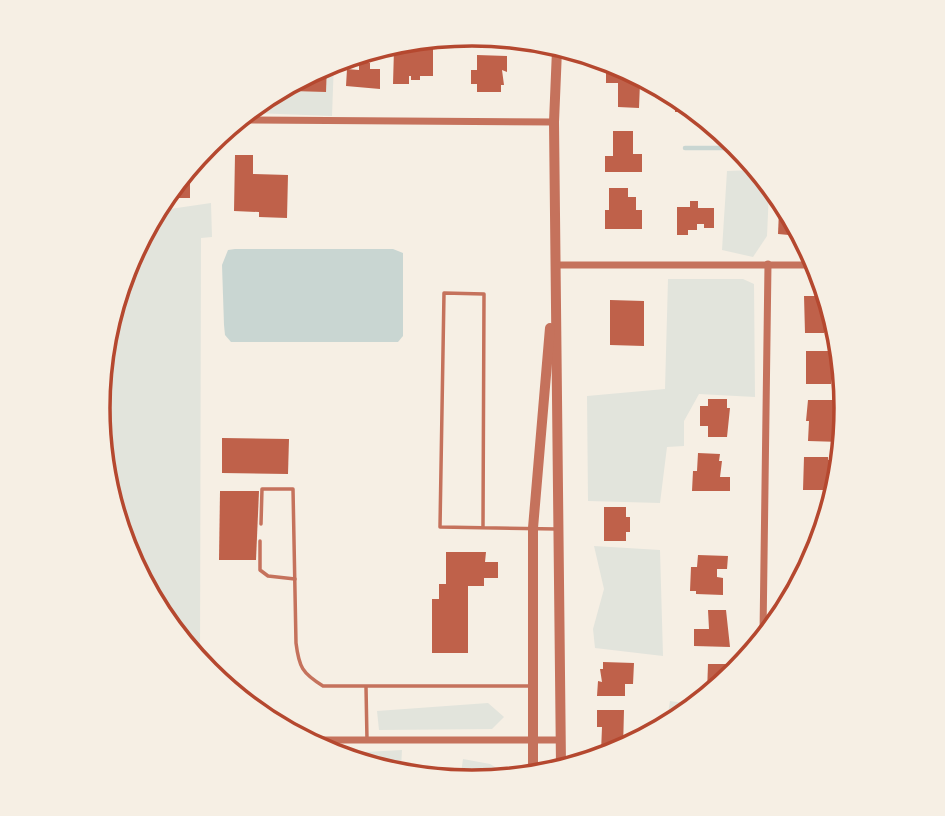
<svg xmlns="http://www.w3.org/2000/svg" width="945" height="816" viewBox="0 0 945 816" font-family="'Fira Sans Condensed',sans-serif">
<rect width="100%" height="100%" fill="#f6efe4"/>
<g fill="#e2e4dc">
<path d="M334,61l-2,55 -80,-3 77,-51z"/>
<path d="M755,170l14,21 -2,45 -14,21 -31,-7 5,-79z"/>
<path d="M211,203l1,34 -11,1 -1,424 -74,-111 -28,-143 28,-144 37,-54z"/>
<path d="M668,279h75l11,5 1,113 -56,-3 -15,27v25l-17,1 -7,56 -72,-2 -1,-105 78,-7z"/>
<path d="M594,546l66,4 3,106 -68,-8 -2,-19 11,-40z"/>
<path d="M670,701l22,3 -25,16z"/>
<path d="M488,703l16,14 -12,12 -113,1 -2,-19z"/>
<path d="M402,750l-1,18 -72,-14z"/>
<path d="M463,759l27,5 19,11 -37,8 -12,-3z"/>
</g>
<path fill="#c9d6d2" d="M235,249h158l10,4v83l-5,6h-167l-6,-7 -1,-10 -2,-60 6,-15z"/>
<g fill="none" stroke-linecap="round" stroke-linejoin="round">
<path stroke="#c9d6d2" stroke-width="4.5" d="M685,148h56"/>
</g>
<g fill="#bf614a">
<path d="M473,33l29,6v4h-24v-6h-7z"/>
<path d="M399,48h34v28h-13v4h-9v-4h-2v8h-16l1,-35z"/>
<path d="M477,55l30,1v16l-5,-2 2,15h-3v7h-24v-8h-6v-14h6z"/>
<path d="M359,63h11v6h10v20l-34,-3 1,-17 12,1z"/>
<path d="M327,64l-1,28 -34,-1v-4z"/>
<path d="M606,70h21v8h8v5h5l-1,25 -21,-1v-24h-12z"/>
<path d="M675,101l16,11 10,7h-13v-7h-13z"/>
<path d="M613,131h20v23h9v18h-37v-16h8z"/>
<path d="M235,155h18v19l35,1 -1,43 -28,-1v-5l-25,-1z"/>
<path d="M190,169v29h-19z"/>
<path d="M609,188h19v9h8v13h6v19h-37v-19h4z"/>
<path d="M690,201h8v7h16v20h-10v-4h-7v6h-9v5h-11v-28h13z"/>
<path d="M779,211h4l17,25 -22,-2z"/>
<path d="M804,296h21l4,20 -5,-1v18h-19z"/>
<path d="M610,300l34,1v45l-34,-1z"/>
<rect x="806" y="351" width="25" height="33"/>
<path d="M708,399h19v9h3l-3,29h-19v-11h-8v-20h8z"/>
<path d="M808,400h25v27h8v15l-33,-1 1,-20h-3z"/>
<path d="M222,438l67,1 -1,35 -66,-1z"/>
<path d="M698,453l22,1 -1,7h3l-2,16h10v14h-38l1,-20h4z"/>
<path d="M804,457h24v3h9l-8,30h-26z"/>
<path d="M220,491h39l-3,69h-37z"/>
<path d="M604,507h22v10h4v15h-4v9h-22z"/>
<path d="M446,552h40l-1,10h13v16h-14v8h-16v67h-36v-54h7v-15h7z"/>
<path d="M698,555l30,1 -1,13h-10v8l6,1v17l-27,-1v-3h-6l1,-24h6z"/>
<path d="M803,557h12l-10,16h-3z"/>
<path d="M708,610h18l4,37 -36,-1v-17h15z"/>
<path d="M603,662l31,1 -1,21h-8v12h-28l1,-15 4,1 -2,-13h3z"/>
<path d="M708,664h19v16l-20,13z"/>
<path d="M597,710h27l-1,39 -5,4 -17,-1 1,-25h-5z"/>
</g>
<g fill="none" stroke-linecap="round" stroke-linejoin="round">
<g stroke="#c5725c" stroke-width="3.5">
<path d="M261,524l1,-35h31l3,154c3,24 6,30 27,43h209"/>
<path d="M483,527l1,-233 -40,-1 -4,234 117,2"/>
<path d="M260,541v29l8,6 27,3"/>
<path d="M366,687l1,53"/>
</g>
<g stroke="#c5725c" stroke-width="7">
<path d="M243,120l311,2"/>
<path d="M555,265h264"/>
<path d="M763,634l5,-370"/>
<path d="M308,740h252"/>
</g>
<g stroke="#c5725c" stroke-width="10">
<path d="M557,50l-3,72 7,643"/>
<path d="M533,771v-243l17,-200"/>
</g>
</g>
<path d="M0 0H945V816H0ZM110 408a362 362 0 1 1 724 0a362 362 0 1 1-724 0Z" fill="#f6efe4" fill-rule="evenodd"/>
<path fill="none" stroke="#b5482f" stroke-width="3.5" d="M110 408a362 362 0 1 1 724 0a362 362 0 1 1-724 0Z"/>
</svg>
